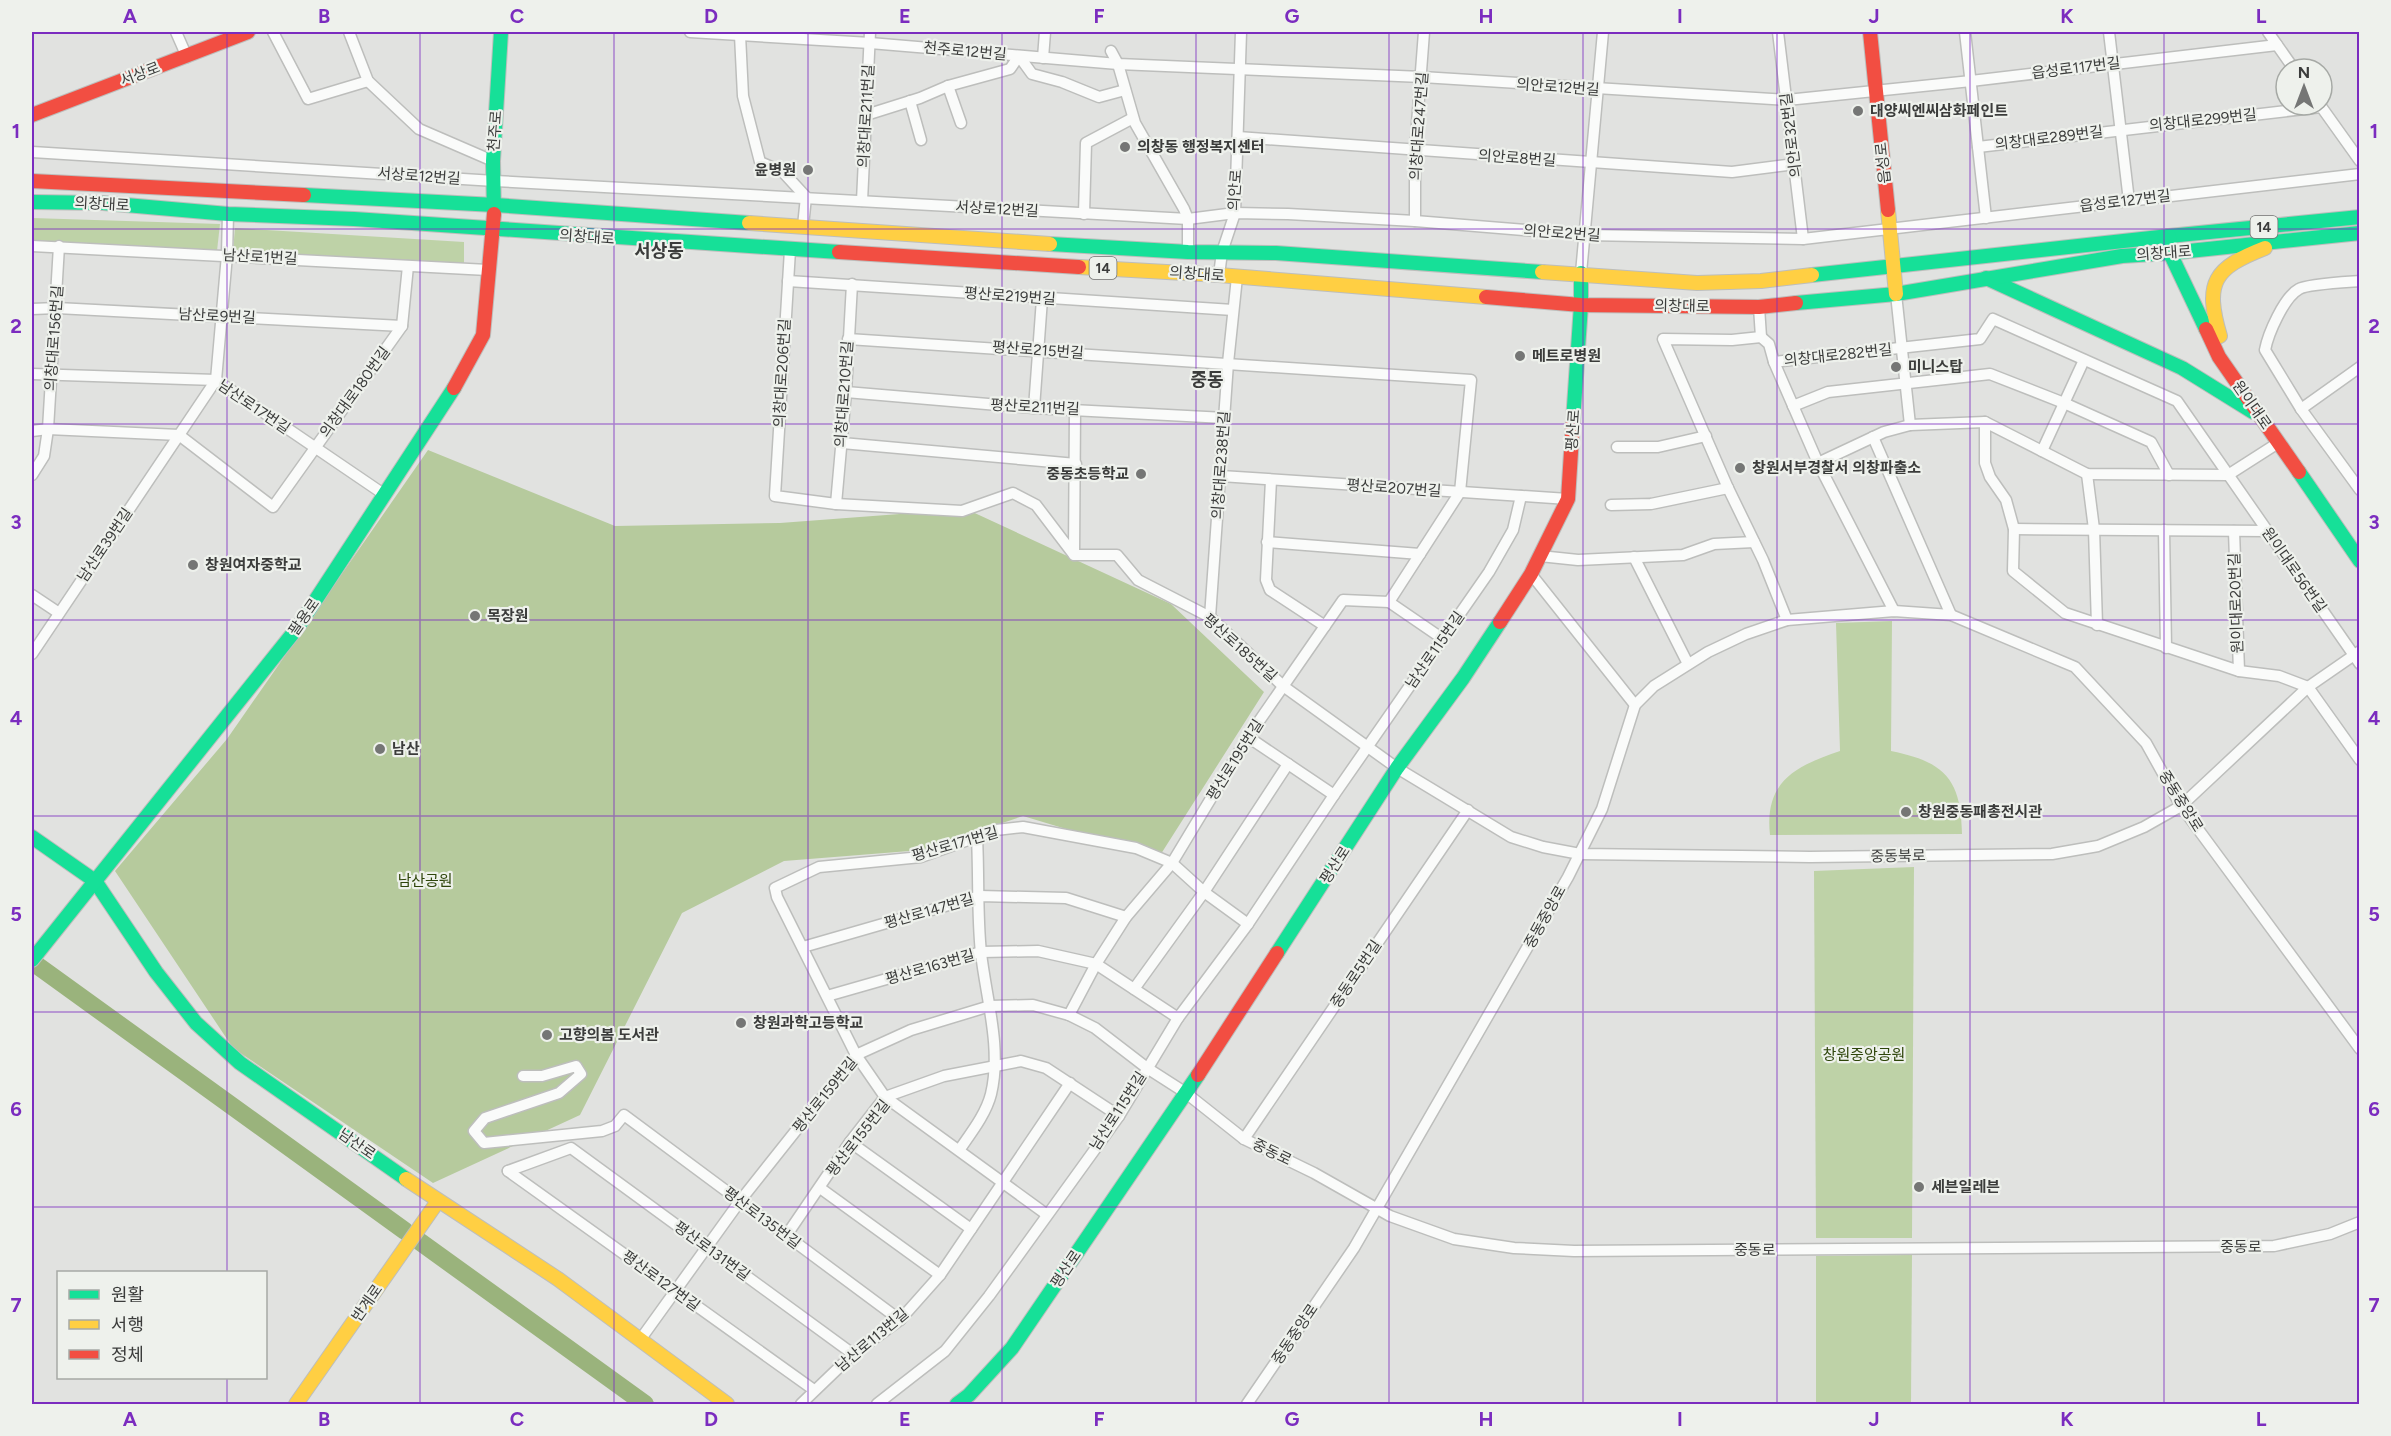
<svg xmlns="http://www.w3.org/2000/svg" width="2391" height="1436" viewBox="0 0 2391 1436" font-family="Figtree,'Noto Sans KR',sans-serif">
<rect width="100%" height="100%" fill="#e1e2e0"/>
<g fill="#bed2a7">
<path d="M32,218l188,6 -3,27 -185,-9z"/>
<path d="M235,228l229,14v23l-231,-14z"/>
<path d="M1892,621l-1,130c54,11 70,28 71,83l-192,1c-6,-54 26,-69 70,-84l-4,-128z"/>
<path d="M1914,867l-2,371h-96l-2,-367z"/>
<path d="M1912,1255l-1,149h-95v-148z"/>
</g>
<path fill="#b6ca9d" d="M428,450l187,76 165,-3 186,-14 205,95 93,88 -105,165 -136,-41 -101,34 -138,11 -102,52 -102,202 -147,68 -200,-135 -118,-177 112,-132z"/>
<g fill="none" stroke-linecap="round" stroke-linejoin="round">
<g stroke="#9ab37c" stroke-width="18">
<path d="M38,966l367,265"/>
<path d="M419,1241l226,163"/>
</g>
<defs>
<g id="street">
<path d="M176,32l11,25"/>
<path d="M273,32l35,67 60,-18"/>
<path d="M349,32l19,49 51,48 74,32"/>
<path d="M690,32l180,11 248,21 304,13 365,23 184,-19 306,-36"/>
<path d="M1778,32l25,207"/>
<path d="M1965,32l21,186"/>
<path d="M2109,32l20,169"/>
<path d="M2268,32l26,37"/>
<path d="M740,35l3,61 17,66 23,10 23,25 -3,29"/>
<path d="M1111,51l7,13 17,59 49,86 4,10v33"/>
<path d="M1043,58l2,-26"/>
<path d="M948,86l13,37"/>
<path d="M910,101l11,39"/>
<path d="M2320,105l40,56"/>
<path d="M866,115l54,-17 28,-12 62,-17 9,-13 13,18 30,8 37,15 26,-7"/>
<path d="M1238,137l494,35 63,-8"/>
<path d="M1978,147l343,-40"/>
<path d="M32,152l463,29 693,38 47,-6 53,1 127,7 170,14 218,4 557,-65"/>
<path d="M862,201l8,-169"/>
<path d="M1084,214l2,-71 47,-25"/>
<path d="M1415,221v-71l9,-118"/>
<path d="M32,246l456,24"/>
<path d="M790,250l-15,246 61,8 126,7 51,-18 23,12 38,50h43l21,25 72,37 73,69 114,82 114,69 32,10 37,7 230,3 242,-3 46,-8 46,-19 37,-21 127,-119 52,-36"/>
<path d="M1581,273l22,-241"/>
<path d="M1219,275l3,-23 13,-39 6,-181"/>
<path d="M788,281l445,29"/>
<path d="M2360,281c-13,1 -53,3 -61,8 -15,8 -31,45 -34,61l36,59 59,81"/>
<path d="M1896,294l14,131"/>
<path d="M1759,307l2,30 -29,3 -69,-1 65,149 35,72 24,60"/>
<path d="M32,309l25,-1 345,18"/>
<path d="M1761,337l8,7 5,18 44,101 76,148"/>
<path d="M848,339l623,41 -11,112 -71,110"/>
<path d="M1774,362l206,-23 13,-20 184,82 183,263"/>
<path d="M32,374l184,6 169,115"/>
<path d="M846,392l188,16 191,10"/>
<path d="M1793,406l35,-14 162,-18 74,29 87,39 18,33"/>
<path d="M1034,408l8,-109"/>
<path d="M2301,409l59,-42"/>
<path d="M1985,422v41l5,14 16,23 8,29 -1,42 52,42 174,58 -5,-140"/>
<path d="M32,431l16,-2 131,6 94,72 129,-181 6,-60"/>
<path d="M1873,437l78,178"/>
<path d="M842,443l234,21"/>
<path d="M1617,447h41l48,-11"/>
<path d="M2042,451l42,-91"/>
<path d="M1818,463l66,-31 26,-7 75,-3 102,52 141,1 50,-32"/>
<path d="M2087,474l7,55 3,96"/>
<path d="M32,475l12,-19 4,-27 11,-183"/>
<path d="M1221,476l347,23"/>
<path d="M1271,480l-5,100 4,10 55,36"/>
<path d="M836,504l10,-112 6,-108"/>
<path d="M1611,505l40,-1 77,-16"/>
<path d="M2014,529l253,2"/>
<path d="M2164,530l2,118"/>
<path d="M1267,542l153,12"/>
<path d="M1074,555l1,-146"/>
<path d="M1540,556l38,4 105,-5 31,-11 40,-2"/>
<path d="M1634,557l54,107"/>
<path d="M1531,574l104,131"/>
<path d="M32,595l27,18"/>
<path d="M1210,617l18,-254 9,-86"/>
<path d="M32,654l184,-274 11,-125 1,-41"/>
<path d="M2239,671l40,5 29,11 52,73"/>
<path d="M1248,737l86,58"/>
<path d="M803,947l177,-51 86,2 60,19"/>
<path d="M1134,989l70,-97 84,-128"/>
<path d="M827,996l154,-44 57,-1 58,13 82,54"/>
<path d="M1069,1015l27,-51 30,-47 46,-54 76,-126 95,-137 46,2 54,37"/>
<path d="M523,1076h19l34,-10 5,8 -22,19 -74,25 -11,13 10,12 118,-12 13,-5 9,-11 276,205"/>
<path d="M1244,1139l224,-329"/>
<path d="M850,1142l121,87"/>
<path d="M960,1149c11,-16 26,-35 31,-55 11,-46 -5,-96 -10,-141 -4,-38 -2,-77 -4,-115"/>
<path d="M508,1171l63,-23 282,206"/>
<path d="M508,1171l306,219"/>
<path d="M820,1188l120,87"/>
<path d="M1046,1214l-161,-117 -29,-42 -79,-158 -2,-9 44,-21 102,-10 75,-27 27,-3 113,21 36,15 32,29 44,32"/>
<path d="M786,1236l64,-94 35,-45 59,-21 77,-15 25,7 73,48"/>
<path d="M640,1340l100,-139 116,-146 55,-25 79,-24 43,-1 36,10 26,13 52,40 39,25 58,46 70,34 76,43 64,23 60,9 60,3 700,-5 56,-12 30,-12"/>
<path d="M801,1404l52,-50 47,-34 40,-45 130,-192"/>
<path d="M877,1404l68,-53 44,-55 130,-180 59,-98 70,-94 86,-129 155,-223 24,-42 8,-34"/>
<path d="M1247,1404l107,-156 214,-371 34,-68 33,-104 19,-19 54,-34 38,-18 41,-14 107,-9 57,4 124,52 71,76 35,63 179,243"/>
</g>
<g id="fast">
<path d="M304,195l191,10 254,18"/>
<path d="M32,202l71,1 125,11 126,5 485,33"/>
<path d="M494,214l-1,-53 8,-129"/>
<path d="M2169,236l191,-19"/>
<path d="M1050,244l138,8 88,1 266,19"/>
<path d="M2170,253l190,-20"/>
<path d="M1812,275l357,-39 1,17 36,76"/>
<path d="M1986,278l196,90 71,44"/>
<path d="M1796,303l100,-9 226,-38 48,-3"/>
<path d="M1573,421l8,-116v-32"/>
<path d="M2299,472l61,89"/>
<path d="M32,837l63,44 61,91 40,51 44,40 166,116"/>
<path d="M1277,953l120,-185 66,-90 37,-56"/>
<path d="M32,960l266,-333 156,-239"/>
<path d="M957,1404l12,-9 43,-47 186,-273"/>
</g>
<g id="slow">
<path d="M1888,210l8,84"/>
<path d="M749,223l301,21"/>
<path d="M1079,267l140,8 267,22"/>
<path d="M1542,272l155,11 64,-2 51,-6"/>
<path d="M2220,336c-16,-54 -6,-68 45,-88"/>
<path d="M406,1179l152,100 169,125"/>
<path d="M296,1404l142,-203"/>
</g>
<g id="jam">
<path d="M1870,32l18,178"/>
<path d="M32,115l216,-83"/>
<path d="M32,181l272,14"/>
<path d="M839,252l240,15"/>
<path d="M1486,297l95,8 178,2 37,-4"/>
<path d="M2206,329l13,28 80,115"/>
<path d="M454,388l29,-53 11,-121"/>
<path d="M1500,622l31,-48 37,-75 5,-78"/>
<path d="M1198,1075l79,-122"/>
</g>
</defs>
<use href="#street" stroke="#bdbebc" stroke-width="13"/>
<use href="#fast" stroke="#bdbebc" stroke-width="16"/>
<use href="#slow" stroke="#bdbebc" stroke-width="16"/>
<use href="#jam" stroke="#bdbebc" stroke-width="16"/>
<use href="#street" stroke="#fafbfa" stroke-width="10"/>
<use href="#fast" stroke="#16e098" stroke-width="14"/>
<use href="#slow" stroke="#ffcf43" stroke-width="14"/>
<use href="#jam" stroke="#f24e42" stroke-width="14"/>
</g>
<path fill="none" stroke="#7b2cbf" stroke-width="1.5" stroke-opacity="0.55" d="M227,32v1240M420,32v1372M614,32v1372M808,32v1372M1002,32v1372M1196,32v1372M1389,32v1372M1583,32v1372M1777,32v1372M1970,32v1372M2164,32v1372M32,229h2328M32,424h2328M32,620h2328M32,816h2328M32,1012h2328M32,1207h2328M227,1378v26"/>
<g fill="#757675" stroke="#eef1ec" stroke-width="2">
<circle cx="1858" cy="111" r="6"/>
<circle cx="1125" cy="147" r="6"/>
<circle cx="808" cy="170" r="6"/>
<circle cx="1520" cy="356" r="6"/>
<circle cx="1896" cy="367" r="6"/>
<circle cx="1740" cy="468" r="6"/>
<circle cx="1141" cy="474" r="6"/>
<circle cx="193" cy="565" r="6"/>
<circle cx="475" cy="616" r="6"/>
<circle cx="380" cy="749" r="6"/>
<circle cx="1906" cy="812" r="6"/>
<circle cx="741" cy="1023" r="6"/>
<circle cx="547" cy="1035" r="6"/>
<circle cx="1919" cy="1187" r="6"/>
</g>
<g text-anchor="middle" stroke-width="4.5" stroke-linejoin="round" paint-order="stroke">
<g fill="#eef1ec" stroke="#717270" stroke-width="1.5">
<rect x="2250.5" y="216" width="27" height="22" rx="4.5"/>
<rect x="1089.5" y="257" width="27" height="22" rx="4.5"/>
</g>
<g font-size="14" font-weight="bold" fill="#3b3c3b">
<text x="2264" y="232">14</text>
<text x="1103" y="273">14</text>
</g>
<g font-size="15" fill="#3b3c3b" stroke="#eef1ec">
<text transform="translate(965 51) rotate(5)" y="5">천주로12번길</text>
<text transform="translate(2076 68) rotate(-7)" y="5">읍성로117번길</text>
<text transform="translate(140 74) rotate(-21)" y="5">서상로</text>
<text transform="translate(1558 87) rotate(4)" y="5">의안로12번길</text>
<text transform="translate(866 116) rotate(-87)" y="5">의창대로211번길</text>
<text transform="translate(2203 120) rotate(-6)" y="5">의창대로299번길</text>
<text transform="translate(1419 126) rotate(-86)" y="5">의창대로247번길</text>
<text transform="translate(495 131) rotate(-86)" y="5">천주로</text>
<text transform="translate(1791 135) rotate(-97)" y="5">의안로32번길</text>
<text transform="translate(2049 138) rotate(-7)" y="5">의창대로289번길</text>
<text transform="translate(1517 158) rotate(4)" y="5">의안로8번길</text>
<text transform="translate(1883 163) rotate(-96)" y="5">읍성로</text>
<text transform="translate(419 176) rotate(4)" y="5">서상로12번길</text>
<text transform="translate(1235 190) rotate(-86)" y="5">의안로</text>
<text transform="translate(2125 201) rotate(-7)" y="5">읍성로127번길</text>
<text transform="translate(102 204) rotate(3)" y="5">의창대로</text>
<text transform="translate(997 209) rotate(3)" y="5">서상로12번길</text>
<text transform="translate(1562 233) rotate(4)" y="5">의안로2번길</text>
<text transform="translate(587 237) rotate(4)" y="5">의창대로</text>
<text transform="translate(2164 253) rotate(-4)" y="5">의창대로</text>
<text transform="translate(260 257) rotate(3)" y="5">남산로1번길</text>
<text transform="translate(1197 274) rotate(4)" y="5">의창대로</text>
<text transform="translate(1010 296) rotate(4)" y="5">평산로219번길</text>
<text transform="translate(1682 306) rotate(1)" y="5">의창대로</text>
<text transform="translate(217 316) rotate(3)" y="5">남산로9번길</text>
<text transform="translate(54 338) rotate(-86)" y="5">의창대로156번길</text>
<text transform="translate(1038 350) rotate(4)" y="5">평산로215번길</text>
<text transform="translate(1838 355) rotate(-6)" y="5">의창대로282번길</text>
<text transform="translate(782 373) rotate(-87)" y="5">의창대로206번길</text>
<text transform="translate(355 392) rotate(-54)" y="5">의창대로180번길</text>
<text transform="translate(844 394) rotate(-86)" y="5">의창대로210번길</text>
<text transform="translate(2252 405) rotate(55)" y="5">원이대로</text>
<text transform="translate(254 407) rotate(34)" y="5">남산로17번길</text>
<text transform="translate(1035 407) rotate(3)" y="5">평산로211번길</text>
<text transform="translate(1573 430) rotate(-86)" y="5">평산로</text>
<text transform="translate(1221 465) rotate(-86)" y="5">의창대로238번길</text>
<text transform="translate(1394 488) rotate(4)" y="5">평산로207번길</text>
<text transform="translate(105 545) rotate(-56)" y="5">남산로39번길</text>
<text transform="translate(2294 570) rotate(55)" y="5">원이대로56번길</text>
<text transform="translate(2236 603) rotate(-92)" y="5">원이대로20번길</text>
<text transform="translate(304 617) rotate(-55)" y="5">팔용로</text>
<text transform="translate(1240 648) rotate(42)" y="5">평산로185번길</text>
<text transform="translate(1435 650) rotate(-55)" y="5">남산로115번길</text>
<text transform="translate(1235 760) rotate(-58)" y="5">평산로195번길</text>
<text transform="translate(2181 801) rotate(58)" y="5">중동중앙로</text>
<text transform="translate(955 844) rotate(-16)" y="5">평산로171번길</text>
<text transform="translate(1898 856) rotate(-1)" y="5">중동북로</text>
<text transform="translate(1335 865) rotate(-57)" y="5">평산로</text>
<text transform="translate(929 911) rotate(-16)" y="5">평산로147번길</text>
<text transform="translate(1545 917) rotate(-61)" y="5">중동중앙로</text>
<text transform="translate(930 967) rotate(-16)" y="5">평산로163번길</text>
<text transform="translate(1356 974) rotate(-56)" y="5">중동로5번길</text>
<text transform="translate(825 1095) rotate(-51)" y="5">평산로159번길</text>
<text transform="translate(1118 1111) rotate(-57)" y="5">남산로115번길</text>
<text transform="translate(858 1138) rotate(-52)" y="5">평산로155번길</text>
<text transform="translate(357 1144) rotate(35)" y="5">남산로</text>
<text transform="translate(1272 1152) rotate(26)" y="5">중동로</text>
<text transform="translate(762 1218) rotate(37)" y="5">평산로135번길</text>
<text x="2241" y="1252">중동로</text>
<text x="1755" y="1255">중동로</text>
<text transform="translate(712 1251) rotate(36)" y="5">평산로131번길</text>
<text transform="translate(1066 1269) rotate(-56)" y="5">평산로</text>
<text transform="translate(661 1281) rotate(36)" y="5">평산로127번길</text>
<text transform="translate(367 1303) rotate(-55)" y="5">반계로</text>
<text transform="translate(1295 1334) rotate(-56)" y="5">중동중앙로</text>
<text transform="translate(872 1340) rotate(-40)" y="5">남산로113번길</text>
</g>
<g font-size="15" font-weight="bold" fill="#3b3c3b" stroke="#eef1ec" text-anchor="start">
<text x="1870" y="116">대양씨엔씨삼화페인트</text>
<text x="1137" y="152">의창동 행정복지센터</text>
<text x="796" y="175" text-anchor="end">윤병원</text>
<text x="1532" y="361">메트로병원</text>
<text x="1908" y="372">미니스탑</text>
<text x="1752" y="473">창원서부경찰서 의창파출소</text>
<text x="1129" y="479" text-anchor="end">중동초등학교</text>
<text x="205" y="570">창원여자중학교</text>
<text x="487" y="621">목장원</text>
<text x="392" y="754">남산</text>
<text x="1918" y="817">창원중동패총전시관</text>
<text x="753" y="1028">창원과학고등학교</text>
<text x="559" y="1040">고향의봄 도서관</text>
<text x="1931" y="1192">세븐일레븐</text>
</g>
<g font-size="15" fill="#2e450a" stroke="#eef1ec">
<text x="425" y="886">남산공원</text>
<text x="1864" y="1060">창원중앙공원</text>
</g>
<g font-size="18" font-weight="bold" fill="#3b3c3b" stroke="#eef1ec">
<text x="659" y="257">서상동</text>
<text x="1207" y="386">중동</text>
</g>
</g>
<rect width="2391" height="1436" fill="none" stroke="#eef1ec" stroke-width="66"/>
<rect x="57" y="1271" width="210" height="108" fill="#eef1ec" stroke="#a6a9a5" stroke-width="1.5"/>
<rect x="69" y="1290" width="30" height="9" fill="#16e098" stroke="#a6a9a5" stroke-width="1.5"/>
<text x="111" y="1301" font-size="18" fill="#3b3c3b">원활</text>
<rect x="69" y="1320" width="30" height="9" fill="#ffcf43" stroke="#a6a9a5" stroke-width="1.5"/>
<text x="111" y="1331" font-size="18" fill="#3b3c3b">서행</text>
<rect x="69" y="1350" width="30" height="9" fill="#f24e42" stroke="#a6a9a5" stroke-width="1.5"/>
<text x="111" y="1361" font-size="18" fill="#3b3c3b">정체</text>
<g transform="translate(2304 87)"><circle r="28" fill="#eef1ec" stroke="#a6a9a5" stroke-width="1.5"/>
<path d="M0-4.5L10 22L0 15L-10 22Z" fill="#757675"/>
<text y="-9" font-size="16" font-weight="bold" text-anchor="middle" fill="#3b3c3b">N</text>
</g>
<rect x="33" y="33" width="2325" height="1370" fill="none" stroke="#7b2cbf" stroke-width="2"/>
<g font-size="20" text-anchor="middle" font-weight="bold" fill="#7b2cbf">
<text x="130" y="23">A</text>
<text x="324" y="23">B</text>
<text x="517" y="23">C</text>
<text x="711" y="23">D</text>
<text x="905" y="23">E</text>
<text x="1099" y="23">F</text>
<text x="1292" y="23">G</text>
<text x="1486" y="23">H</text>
<text x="1680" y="23">I</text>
<text x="1874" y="23">J</text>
<text x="2067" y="23">K</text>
<text x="2261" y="23">L</text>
<text x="16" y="138">1</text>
<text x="2374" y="138">1</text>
<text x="16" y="333">2</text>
<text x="2374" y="333">2</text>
<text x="16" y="529">3</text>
<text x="2374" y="529">3</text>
<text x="16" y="725">4</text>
<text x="2374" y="725">4</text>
<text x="16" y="921">5</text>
<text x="2374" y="921">5</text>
<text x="16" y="1116">6</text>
<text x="2374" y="1116">6</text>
<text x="16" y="1312">7</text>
<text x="2374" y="1312">7</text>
<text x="130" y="1426">A</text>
<text x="324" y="1426">B</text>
<text x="517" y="1426">C</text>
<text x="711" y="1426">D</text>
<text x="905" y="1426">E</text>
<text x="1099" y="1426">F</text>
<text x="1292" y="1426">G</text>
<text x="1486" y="1426">H</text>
<text x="1680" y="1426">I</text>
<text x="1874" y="1426">J</text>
<text x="2067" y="1426">K</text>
<text x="2261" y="1426">L</text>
</g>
</svg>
